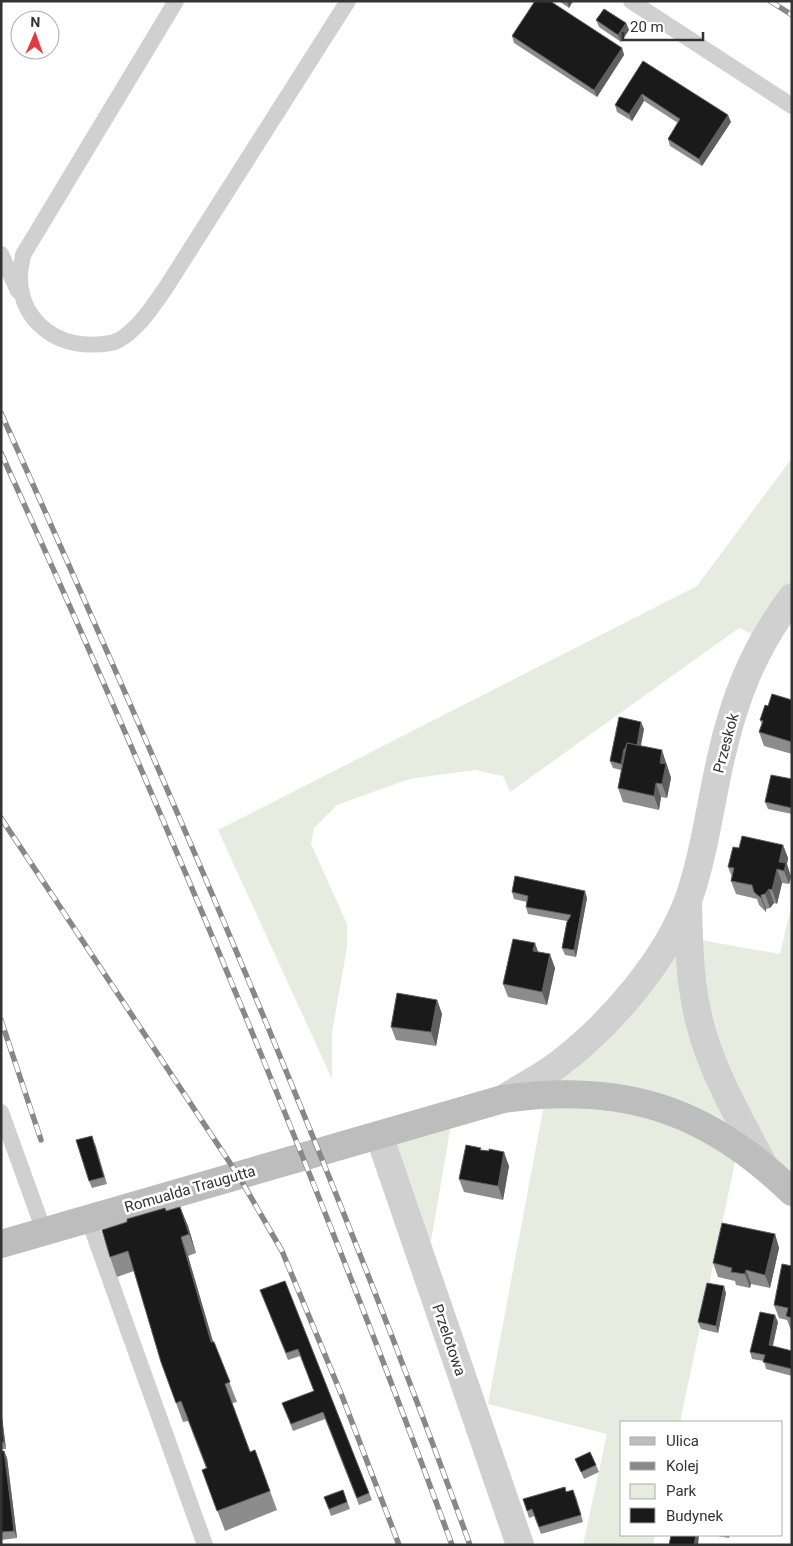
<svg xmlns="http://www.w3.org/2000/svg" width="793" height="1546" viewBox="0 0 793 1546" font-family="Roboto,sans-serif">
<rect width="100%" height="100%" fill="#fff"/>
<g fill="#e6ecdf">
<path d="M792,458v139l-29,42 -24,-11 -229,164 -7,-16 -28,-6 -66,9 -72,26 -23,23 -3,16 36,80v23l-15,85v47l-114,-249 479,-244z"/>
<path d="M792,903v289l-54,-44 -58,274h-58v113h33l-2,10h-70l24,-111 -119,-30 58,-310 143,-156 91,16z"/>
<path d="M453,1113l-22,128 -15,3 -37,-109z"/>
</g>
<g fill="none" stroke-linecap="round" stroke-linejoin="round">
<g stroke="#d0d0d0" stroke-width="16">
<path d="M176,1l-153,254c-1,8 -4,18 -3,26 2,35 28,59 61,63 11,1 28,1 38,-4 20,-12 33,-33 46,-51l183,-288"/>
<path d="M631,1l161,105"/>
<path d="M1,254l17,37"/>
<path d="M1,1112l43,119"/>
<path d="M88,1218l117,327"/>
</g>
<g stroke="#d0d0d0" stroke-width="28">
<path d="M688,903c1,34 1,69 8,103 10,57 42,109 68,160"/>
<path d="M503,1099c18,-12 39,-22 57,-36 51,-39 107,-104 129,-165 15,-44 21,-91 31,-136 14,-64 33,-112 72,-165"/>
<path d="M379,1135l141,410"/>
</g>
<path stroke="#bdbdbd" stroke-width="28" d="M1,1244l502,-145c117,-17 203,9 289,93"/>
<defs>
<g id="rail">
<path d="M770,1l22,14"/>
<path d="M1,413c167,372 330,748 469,1132"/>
<path d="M1,453c163,359 315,722 451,1092"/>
<path d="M1,818l237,357 44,76 60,145 57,149"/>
<path d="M1,1020l40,120"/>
</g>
</defs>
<use href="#rail" stroke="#888" stroke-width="5.5"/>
<use href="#rail" stroke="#fff" stroke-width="4" stroke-dasharray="11" stroke-linecap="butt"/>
</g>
<g fill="#8c8c8c">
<path d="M559,1h14l-4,7z"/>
<path d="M596,20l30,3 3,7 -8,12 -22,-15z"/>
<path d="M512,36l110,12 2,7 -27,42 -83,-54z"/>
<path d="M643,61l88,61 -29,44 -32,-20 -2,-7 10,-16 -34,-22 -12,20 -15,-9 -2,-7z"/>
<path d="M792,700v54l-28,-8 -5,-14 3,-8 -2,-4 8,-14z"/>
<path d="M644,729l-3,17 26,18v1l4,13 -4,20 -6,-1 -2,13 -36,-8 -5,-14 3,-18 -8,-2 -3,-7z"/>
<path d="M792,779v35l-24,-5 -3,-7z"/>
<path d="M783,845l5,13 -1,6 4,13 -2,7 -7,-1 -5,21 -3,-1 -4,5 -4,1v3l-7,-7 -2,-6 -21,-5 -5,-13 1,-4 -4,-10 11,-19z"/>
<path d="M512,892l75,6 -11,59 -11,-2 -3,-7 5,-27 -39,-7 -2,-7 1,-5 -13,-3z"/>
<path d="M538,952l17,16 -8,37 -39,-8 -5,-13z"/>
<path d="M437,1000l5,14 -6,32 -40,-6 -5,-13z"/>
<path d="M95,1143l12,41 -15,4 -3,-7z"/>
<path d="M482,1150l7,1 20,15 -6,34 -39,-8 -5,-13z"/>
<path d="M180,1207l8,19 8,27 -8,3 25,86h1l23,60 -5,1 18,49 5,-2 22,60 -52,21 -23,-61 4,-2 -18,-47 -5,1 -22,-60 -27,-91 -17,6 -7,-20 56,-46z"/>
<path d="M775,1234l4,14 -9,40 -19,-4 -1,4 -14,-3 -1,-4 -17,-4 -5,-14z"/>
<path d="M792,1266v64h-1l-4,-10 -8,-2 -5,-13z"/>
<path d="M285,1281l87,219 -13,5 -34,-86 -32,12 -11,-28 32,-12 -14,-35 -12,4 -28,-70z"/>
<path d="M726,1293l-8,40 -17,-4 -3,-7z"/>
<path d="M778,1322l-5,24 19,5v25l-26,-7 -2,-8 -12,-2 -2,-7z"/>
<path d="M1,1409l5,40h-5z"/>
<path d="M1,1451h3l3,7 10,80 -16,2z"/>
<path d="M575,1459l21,6 3,7 -15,7z"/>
<path d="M343,1490l7,19 -19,7 -7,-19z"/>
<path d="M567,1491l9,6 7,25 -42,12 -7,-18 -5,2 -2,-7z"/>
<path d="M712,1535h18l-1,3z"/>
</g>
<g fill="#5f5f5f">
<path d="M567,1h6l-4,7z"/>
<path d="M626,23l3,7 -8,12 -3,-7z"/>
<path d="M622,48l2,7 -27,42 -3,-7z"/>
<path d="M642,94l2,7 -12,20 -3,-7z"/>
<path d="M728,115l3,7 -29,44 -3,-7z"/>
<path d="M641,722l3,7 -6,29 -2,-7z"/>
<path d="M624,749l2,7 -2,14 -3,-6z"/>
<path d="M662,750l9,28 -4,20 -5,-14 -2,-21z"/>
<path d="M656,783l5,14 -2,13 -5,-14z"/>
<path d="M783,845l5,13 -1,6 4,13 -2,7 -5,-13 -5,-9z"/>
<path d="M777,869l5,14 -5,21 -5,-14z"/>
<path d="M769,889l5,14 -4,5 -5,-14z"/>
<path d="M585,891l2,7 -11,59 -2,-7z"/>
<path d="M761,895l5,14v3l-5,-14z"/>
<path d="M535,943l5,14 -7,-6z"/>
<path d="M550,954l5,14 -8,37 -5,-13z"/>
<path d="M437,1000l5,14 -6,32 -5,-14z"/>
<path d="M504,1152l5,14 -6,34 -5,-14z"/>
<path d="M180,1207l8,19 8,27 -7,-19z"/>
<path d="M775,1234l4,14 -9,40 -5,-13z"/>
<path d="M181,1237l7,19 31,106 -10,-27z"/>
<path d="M746,1270l5,14 -1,4 -5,-14z"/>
<path d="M724,1286l2,7 -8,40 -2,-7z"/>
<path d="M775,1315l3,7 -7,30 -2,-7z"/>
<path d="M1,1409l5,40 -2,-7 -3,-20z"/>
<path d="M4,1451l3,7 10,80 -3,-7z"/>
<path d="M696,1535h3v1l-1,9h-4z"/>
</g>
<g fill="#1a1a1a" stroke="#5f5f5f">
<path d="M535,1h15l72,47 -28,42 -82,-54z"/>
<path d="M604,9l22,14 -8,12 -22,-15z"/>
<path d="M643,61l85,54 -29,44 -31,-20 12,-20 -38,-25 -13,20 -14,-9z"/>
<path d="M772,694l20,6v42l-33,-10 4,-11 -3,-1 5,-15 3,1z"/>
<path d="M619,717l22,5 -4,23 -10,-2 -2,6h-1l-3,15 -11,-3z"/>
<path d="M627,743l35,7 -2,13 6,1 -4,20 -6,-1 -2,13 -36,-8z"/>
<path d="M771,775l21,4v29l-27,-6z"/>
<path d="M742,836l41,9 -4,17 7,1 -2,8 -7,-2 -5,21 -3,-1 -4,5 -4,1v3l-7,-6 -2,-7 -21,-4 3,-13 -6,-1 5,-20 6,1z"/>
<path d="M515,876l70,15 -11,59 -12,-2 5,-26 4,-7 -45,-8 2,-11 -16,-4z"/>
<path d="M513,939l22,4 -2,8 17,3 -8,38 -39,-8z"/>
<path d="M397,993l40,7 -6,32 -40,-5z"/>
<path d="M92,1136l12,41 -15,4 -13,-41z"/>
<path d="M466,1145l15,3 -1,2 9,1v-2l15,3 -6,34 -39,-7z"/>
<path d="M180,1207l9,27 -8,3 30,105h3l16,40 -5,2 25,68 5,-2 15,41 -53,20 -15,-41 5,-2 -26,-67 -5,2 -15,-41 -33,-111 -18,6 -8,-27 25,-8v-3l38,-11 1,3z"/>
<path d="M722,1223l53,11 -10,41 -19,-5 -1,4 -14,-2 1,-4 -19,-5z"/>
<path d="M782,1264l10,2v52l-6,-2 2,-8 -14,-3z"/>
<path d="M285,1281l84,212 -12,5 -34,-86 -32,12 -9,-21 32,-12 -16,-42 -12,4 -26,-63z"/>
<path d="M707,1283l17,3 -8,40 -18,-4z"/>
<path d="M760,1312l15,3 -6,30 23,6v18l-29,-7 2,-7 -15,-3z"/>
<path d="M1,1422l3,20h-3z"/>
<path d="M1,1451h3l10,80 -13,1z"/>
<path d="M590,1452l6,13 -15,7 -6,-13z"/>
<path d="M565,1487l1,5 7,-2 8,25 -42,12 -7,-18 -5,2 -4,-12z"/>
<path d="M343,1490l4,12 -18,7 -5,-12z"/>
<path d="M671,1535h25l-2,10h-25z"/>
</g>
<g text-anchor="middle" stroke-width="5" stroke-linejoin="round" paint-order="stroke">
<g font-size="15" fill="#333" stroke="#fff">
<text transform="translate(726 743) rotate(-75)" y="5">Przeskok</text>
<text transform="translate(190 1189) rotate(-16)" y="5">Romualda Traugutta</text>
<text transform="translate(449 1340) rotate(71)" y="5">Przelotowa</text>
</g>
</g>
<rect width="793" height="1546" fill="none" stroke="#333333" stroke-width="5"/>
<rect x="620" y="1421" width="162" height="115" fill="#ffffff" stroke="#adadad"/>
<rect x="630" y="1437" width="25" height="8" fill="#bdbdbd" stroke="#adadad"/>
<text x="666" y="1446" font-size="15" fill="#333333">Ulica</text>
<rect x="630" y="1462" width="25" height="8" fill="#888888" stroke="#adadad"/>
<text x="666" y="1471" font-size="15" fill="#333333">Kolej</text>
<rect x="630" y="1484" width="25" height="15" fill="#e6ecdf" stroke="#adadad"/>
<text x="666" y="1496" font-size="15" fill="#333333">Park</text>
<rect x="630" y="1508" width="25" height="15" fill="#1a1a1a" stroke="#adadad"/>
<text x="666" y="1521" font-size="15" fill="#333333">Budynek</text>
<g transform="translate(35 35) rotate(2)"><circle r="24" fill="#ffffff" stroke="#adadad"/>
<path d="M0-4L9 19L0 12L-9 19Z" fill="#e63946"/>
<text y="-8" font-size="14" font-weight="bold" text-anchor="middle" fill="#333333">N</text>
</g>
<path d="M623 32v8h80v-8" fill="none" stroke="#333333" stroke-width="2.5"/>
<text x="630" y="32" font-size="15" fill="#333333" stroke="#ffffff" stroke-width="4" paint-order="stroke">20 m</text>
</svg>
